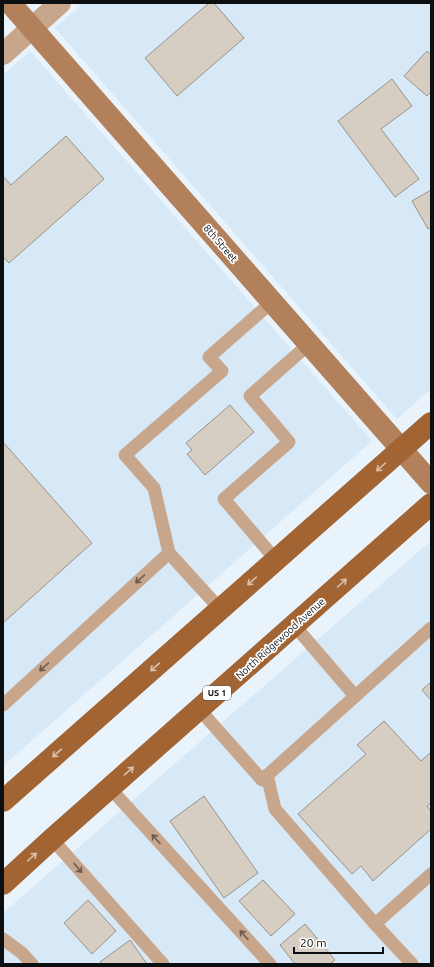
<svg xmlns="http://www.w3.org/2000/svg" width="434" height="967" viewBox="0 0 434 967" font-family="Ubuntu,sans-serif">
<rect width="100%" height="100%" fill="#e9f3fc"/>
<g fill="#d7e8f6">
<path d="M83,3h348v386l-34,30 -342,-391z"/>
<path d="M30,51l342,390 -369,325v-691z"/>
<path d="M431,541v423h-428v-51z"/>
</g>
<g fill="#d6cdc3" stroke="#9b9289">
<path d="M209,3h5l30,35 -67,58 -32,-38z"/>
<path d="M427,51l4,4v37l-4,4 -23,-20z"/>
<path d="M392,79l20,27 -31,23 38,50 -24,18 -57,-76z"/>
<path d="M66,136l38,43 -95,84 -6,-6v-81l8,9z"/>
<path d="M431,190v37l-3,2 -16,-28z"/>
<path d="M230,405l24,27 -49,43 -18,-21 5,-4 -6,-7z"/>
<path d="M3,442l89,101 -89,80z"/>
<path d="M431,682v18l-9,-10z"/>
<path d="M384,721l37,40 9,-8 1,1v49l-4,3 4,5v18l-58,52 -12,-15 -9,8 -54,-60 68,-60 -9,-9z"/>
<path d="M204,796l54,77 -34,25 -54,-77z"/>
<path d="M263,880l32,34 -24,22 -32,-35z"/>
<path d="M88,900l28,31 -24,23 -28,-31z"/>
<path d="M305,924l30,36 -5,4h-35l-15,-19z"/>
<path d="M130,940l17,24h-45l-2,-2z"/>
</g>
<g fill="none" stroke-linecap="round" stroke-linejoin="round">
<g stroke="#c8a68c" stroke-width="13">
<path d="M276,560l-52,-61 65,-57 -39,-46 59,-52"/>
<path d="M220,609l-51,-56 -15,-65 -29,-33 97,-84 -13,-14 63,-55"/>
<path d="M294,625l61,71"/>
<path d="M3,705l166,-152"/>
<path d="M199,709l63,71 169,-152"/>
<path d="M267,775l8,34 100,115 37,40"/>
<path d="M110,788l160,176"/>
<path d="M52,839l111,125"/>
<path d="M375,924l56,-50"/>
<path d="M3,939l19,14 10,11"/>
</g>
<path stroke="#c8a68c" stroke-width="22" d="M3,54l57,-51"/>
<path stroke="#b2805a" stroke-width="22" d="M10,3l421,480"/>
<g stroke="#a16432" stroke-width="22">
<path d="M3,801l428,-378"/>
<path d="M3,884l49,-45 379,-335"/>
</g>
</g>
<defs><path id="oneway-shaft" d="M-6 0H5M1.5-3L5.5 0L1.5 3" fill="none" stroke-width="1.6" stroke-linecap="round" stroke-linejoin="round"/></defs>
<g stroke="#d9c1ad">
<use href="#oneway-shaft" transform="translate(381 467) rotate(138)"/>
<use href="#oneway-shaft" transform="translate(252 581) rotate(138)"/>
<use href="#oneway-shaft" transform="translate(342 583) rotate(-42)"/>
<use href="#oneway-shaft" transform="translate(155 667) rotate(139)"/>
<use href="#oneway-shaft" transform="translate(57 753) rotate(139)"/>
<use href="#oneway-shaft" transform="translate(129 771) rotate(-41)"/>
<use href="#oneway-shaft" transform="translate(32 857) rotate(-42)"/>
</g>
<g stroke="#6a5a4f">
<use href="#oneway-shaft" transform="translate(140 579) rotate(138)"/>
<use href="#oneway-shaft" transform="translate(44 667) rotate(138)"/>
<use href="#oneway-shaft" transform="translate(156 839) rotate(-132)"/>
<use href="#oneway-shaft" transform="translate(78 868) rotate(49)"/>
<use href="#oneway-shaft" transform="translate(244 935) rotate(-132)"/>
</g>
<g text-anchor="middle" stroke-width="3.5" stroke-linejoin="round" paint-order="stroke">
<rect fill="#fff" stroke="#545759" stroke-width="1" x="203" y="686" width="28" height="14" rx="3"/>
<g font-size="9" font-weight="bold" fill="#0b0f12">
<text x="217" y="696">US 1</text>
</g>
<g font-size="10" fill="#0b0f12" stroke="#fff">
<text transform="translate(221 243) rotate(49)" y="4">8th Street</text>
<text transform="translate(280 638) rotate(-42)" y="4">North Ridgewood Avenue</text>
</g>
</g>
<rect width="434" height="967" fill="none" stroke="#0b0f12" stroke-width="8"/>
<path d="M294 947v6h89v-6" fill="none" stroke="#0b0f12" stroke-width="2"/>
<text x="300" y="947" font-size="12" fill="#0b0f12" stroke="#ffffff" stroke-width="3" paint-order="stroke">20 m</text>
</svg>
